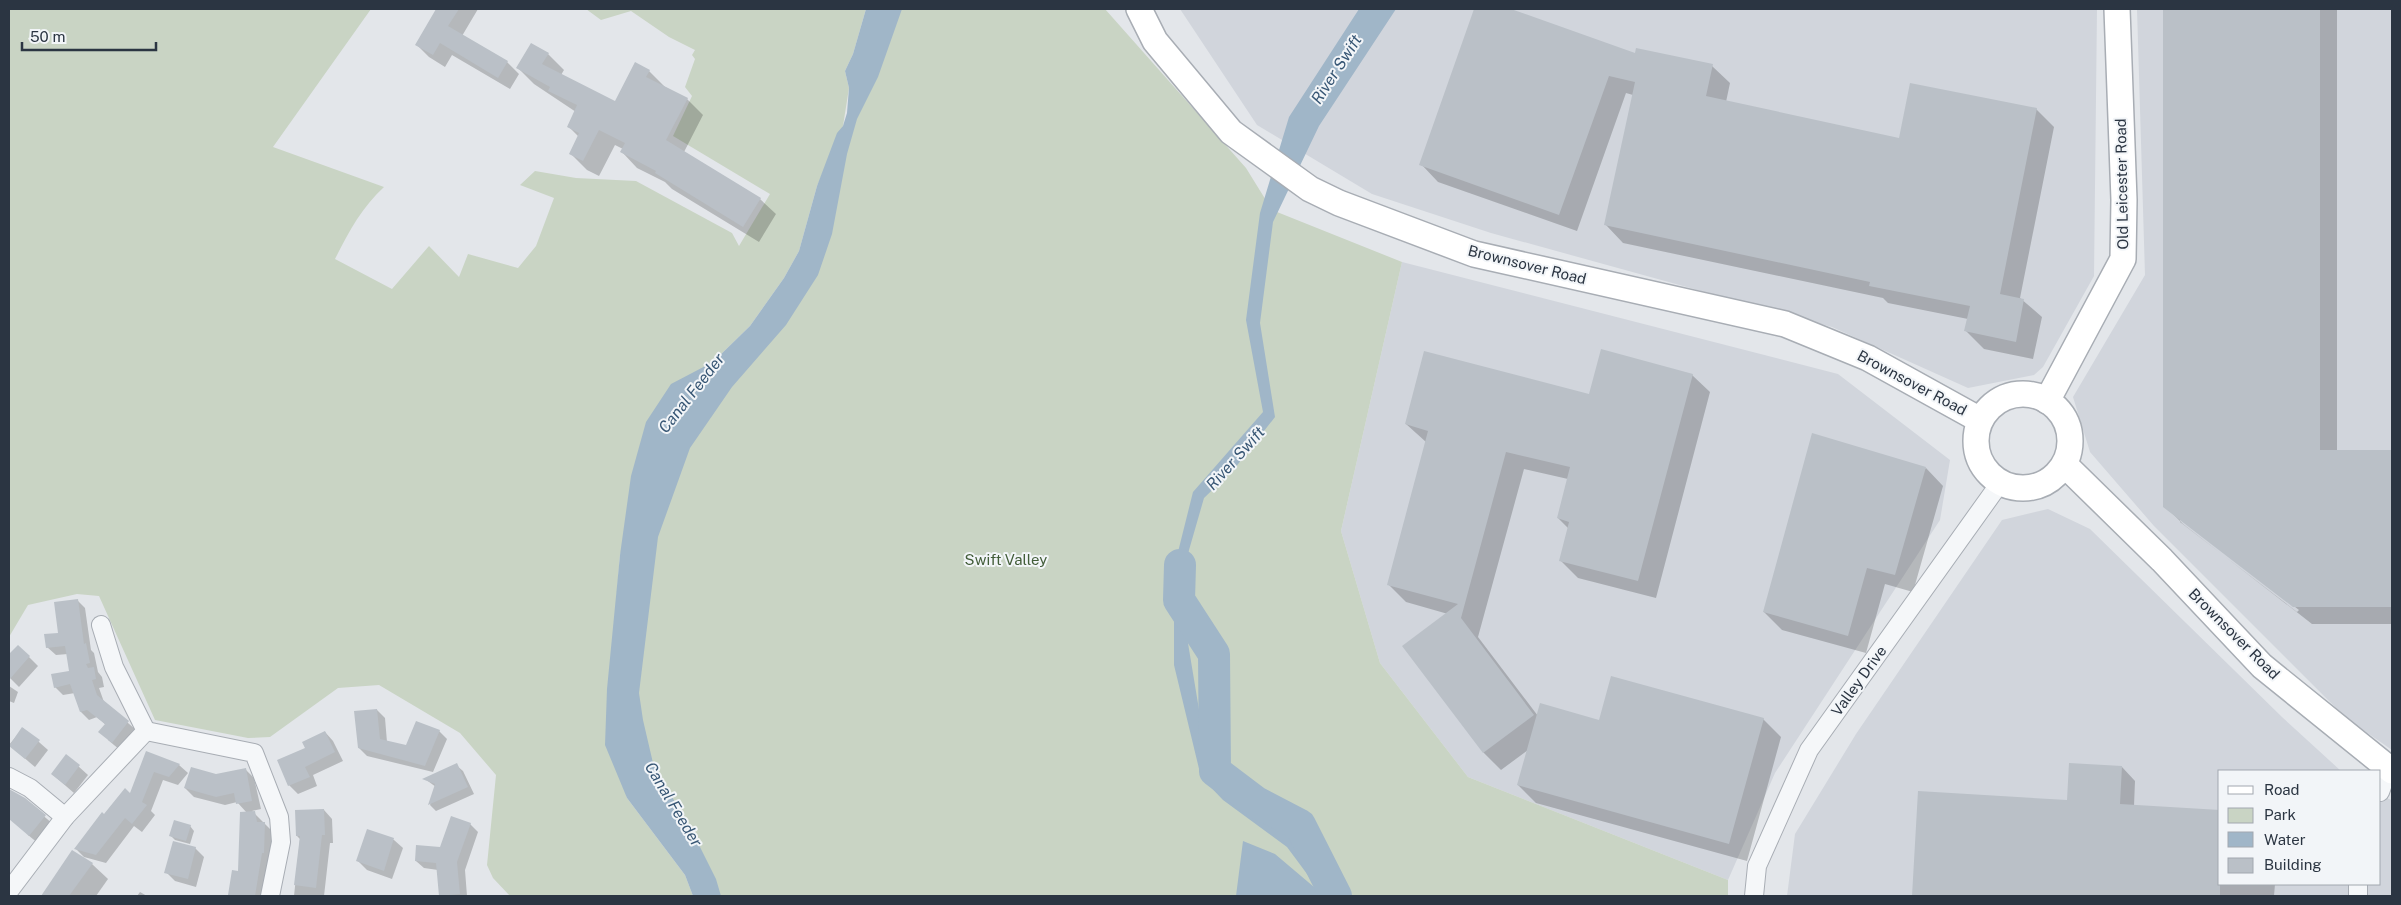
<svg xmlns="http://www.w3.org/2000/svg" width="2401" height="905" viewBox="0 0 2401 905" font-family="'Public Sans',sans-serif">
<rect width="100%" height="100%" fill="#e3e6ea"/>
<g fill="#d1d5dc">
<path d="M1180,9h917l-3,267 -51,91 -9,8 -66,13 -136,-61 -341,-94 -119,-39 -115,-69z"/>
<path d="M2137,9h255v741l-46,-32 -192,-192 -64,-74 -17,-55 72,-122z"/>
<path d="M1402,262l436,112 112,86 -10,60 -165,253 -47,107 -260,-103 -88,-114 -39,-132z"/>
<path d="M2048,509l42,20 192,188 59,54h-121v113h160v-88l12,4v96h-605l8,-62 61,-100 146,-214z"/>
</g>
<g fill="#c9d4c4">
<path d="M9,9h362l-98,138 111,40c-22,20 -36,46 -49,72l57,30 37,-43 30,31 9,-23 50,14 18,-22 18,-48 -34,-13 15,-14 41,7 60,3 96,52 7,13 31,-52 -97,-58 19,-40 -7,-9 10,-28 -3,-4 3,-5 -26,-13 -38,-26 -30,9 -15,-11h280l-13,45 -8,17 4,17 -6,38 -26,60 -18,65 -15,27 -34,48 -37,36 -16,10 -77,183 -13,158 20,85 58,77 8,21h-183l-17,-18 -6,-13 9,-90 -36,-42 -81,-48 -41,3 -68,49 -22,1 -93,-18 -56,-124 -22,-2 -49,11 -19,32z"/>
<path d="M889,9h216l141,159 26,42 130,52 -61,269 39,132 88,114 260,103v16h-1020l-79,-151 26,-266 137,-192z"/>
</g>
<g fill="#a0b6c8">
<path d="M866,9h36l-24,68 -21,42 -10,35 -15,80 -14,41 -32,50 -54,62 -42,61 -32,89 -19,156 4,27 10,43 45,80 18,36 5,17h-28l-8,-21 -58,-77 -22,-53 2,-56 13,-134 11,-79 15,-54 25,-38 42,-22 37,-36 34,-48 15,-27 18,-65 20,-53 6,-7 4,-13 2,-25 -4,-17 8,-17z"/>
<path d="M1359,9h37l-77,117 -46,96 -13,101 15,94 -40,51 -31,30 -17,59 -4,56 25,151 14,16 75,57 30,46 3,13h-94l7,-55 32,13 39,33 -1,-5 -26,-35 -64,-47 -22,-23 -27,-112v-97l19,-76 70,-80 -17,-92 14,-107 29,-96z"/>
</g>
<g fill="#0003" fill-rule="evenodd">
<path d="M438,9h40l-16,27 45,26 12,12 -9,15 -58,-34 -7,12 -16,-10 -12,-12z"/>
<path d="M1476,9h31l129,46 76,11 18,17 -4,19 174,37 136,-30 18,18 -34,171 22,19 -9,42 -49,-10 -18,-18 2,-12 -80,-16 -5,-5 -260,-55 -17,-18 27,-130 -7,-2 -49,138 -139,-49 -17,-18z"/>
<path d="M2164,9h173v442h55v173h-80l-129,-100 -18,-18zM2180,519l119,91 -2,2 -117,-90z"/>
<path d="M548,54l16,16 -3,5 54,28 34,-32 16,16 22,12 16,16 -19,37 76,47 16,15 -17,28 -87,-53 -7,-7 -28,-14 -15,-16 1,-3 -8,-4 -16,31 -12,-6 -16,-16 8,-17 -11,-11 8,-14 -42,-28 -16,-16z"/>
<path d="M1692,375l18,17 -54,206 -78,-20 -18,-18 9,-31 -11,-11 10,-39 -44,-10 -46,168 60,79 62,5 163,-2 18,18 -34,124 -211,-58 -18,-18 10,-35 -27,20 -18,-18 -35,-138 -42,-12 -18,-18 38,-142 -20,-18 184,-28z"/>
<path d="M1926,468l17,18 -30,106 -28,-8 -19,69 -84,-23 -18,-18z"/>
<path d="M77,600l8,8 6,42 3,3 4,19 4,5 2,10 -5,1 5,14 32,28 -16,20 -12,-10 -2,-15 -9,-8 -8,3 -8,-8 -6,-19 -12,2 -8,-8 16,-15 -3,-18 -12,1 -9,-8 13,-13z"/>
<path d="M18,646l20,20 -19,21 -10,-10v-21z"/>
<path d="M9,686l9,6 -4,11 -5,-2z"/>
<path d="M377,710l8,8 2,24 20,5 32,-16 8,8 -14,33 -66,-16 -8,-8z"/>
<path d="M23,728l25,22 -13,17 -26,-22z"/>
<path d="M325,732l8,9 10,20 -30,14 4,11 -19,8 -9,-9 17,-36z"/>
<path d="M147,753l32,12 9,8 -10,12 -15,-5 -12,31 4,4 -13,17 -8,-6 -28,37 -22,-6 -8,-8 29,-33 26,-21z"/>
<path d="M67,756l21,19 -14,18 -22,-19z"/>
<path d="M456,765l7,6 11,23 -38,17 -6,-6 6,-18 -11,-8z"/>
<path d="M2122,767l13,14 -1,25 86,78h55l-1,12h-361l6,-104 149,9z"/>
<path d="M245,769l9,9 7,31 -9,2 21,21 -1,29 -7,35h-27l4,-83h5l-10,-11 -12,3 -31,-8 -9,-9 31,-13z"/>
<path d="M9,790l15,9 30,26 -15,19 -11,-9 -5,-15 -14,-12z"/>
<path d="M324,810l8,9 1,24h-3l-6,53h-30l6,-57 -3,-3z"/>
<path d="M470,824l8,8 -13,38 2,26h-26l-3,-26 -14,-2 -8,-7 24,-12z"/>
<path d="M190,826l4,5 -4,13 -15,-4 -4,-4z"/>
<path d="M368,831l26,9 9,8 -11,31 -25,-9 -9,-9z"/>
<path d="M195,848l9,9 -8,30 -21,-6 -9,-9z"/>
<path d="M73,852l19,12 16,15 -12,17h-53z"/>
<path d="M140,892l7,4h-10z"/>
</g>
<g fill="none" stroke-linecap="round" stroke-linejoin="round">
<path stroke="#a0b6c8" stroke-width="32" d="M1180,565l-1,35 35,54 1,117 41,31 44,23 36,71"/>
</g>
<g fill="#bac0c7">
<path d="M436,9h23l-11,17 60,35 -10,17 -58,-35 -7,12 -18,-10z"/>
<path d="M1474,9h37l124,44 1,-5 77,16 -7,32 193,42 11,-55 127,25 -37,186 24,5 -8,43 -52,-11 6,-25 -101,-20 1,-4 -266,-57 31,-143 -26,-6 -50,139 -140,-50z"/>
<path d="M2163,9h157v441h72v157h-99l-130,-100z"/>
<path d="M531,43l18,10 -7,11 73,37 20,-39 15,8 -4,7 42,21 -22,42 95,58 -18,29 -88,-54 1,-2 -36,-19 5,-9 -26,-13 -16,31 -14,-7 10,-21 -12,-6 10,-22 -29,-14 2,-4 -34,-19z"/>
<path d="M1601,349l92,25 -55,207 -79,-20 10,-39 -12,-4 13,-51 -64,-15 -45,166 73,97 -51,38 -81,-107 56,-42 -71,-19 41,-154 -23,-7 19,-73 165,43z"/>
<path d="M1812,433l114,34 -31,108 -28,-7 -19,68 -85,-24z"/>
<path d="M78,599l6,45 2,-1 4,20 -4,1 2,4 6,-1 2,12 -4,1 5,15 32,26 -17,22 -14,-11 7,-8 -18,-14 -7,2 -10,-28 -16,4 -3,-14 18,-3 -4,-25 -19,2 -2,-14 14,-1 -4,-31z"/>
<path d="M18,645l12,11 -21,24v-26z"/>
<path d="M1611,676l153,42 -35,126 -212,-59 23,-82 59,17z"/>
<path d="M377,709l3,30 26,6 10,-24 24,9 -15,36 -67,-18 -4,-37z"/>
<path d="M22,727l18,13 -15,19 -16,-13z"/>
<path d="M325,731l10,21 -30,15 5,10 -22,9 -11,-26 28,-12 -3,-6z"/>
<path d="M146,751l34,13 -11,13 -15,-5 -12,30 5,3 -15,19 -7,-6 -29,37 -22,-6 28,-37 2,2 21,-26 5,5z"/>
<path d="M66,754l14,11 -15,20 -14,-11z"/>
<path d="M457,763l11,24 -40,18 7,-21 -13,-5z"/>
<path d="M2069,763l53,3 -2,38 100,6v86h-308l6,-105 149,9z"/>
<path d="M191,767l25,7 30,-6 6,33 -16,3 -2,-11 -18,4 -32,-9z"/>
<path d="M9,789l16,9 21,17 -17,21 -20,-17z"/>
<path d="M324,809l1,26h-3l-6,53 -22,-3 6,-49h-4l-1,-26z"/>
<path d="M255,811l2,11h8l-1,31h-2l-7,43 -27,-1 4,-25 6,1 2,-59z"/>
<path d="M451,816l20,7 -14,39 3,32 -21,2 -3,-33 -21,-2 1,-16 24,2z"/>
<path d="M174,820l17,5 -5,16 -17,-5z"/>
<path d="M367,829l27,9 -10,33 -28,-10z"/>
<path d="M173,841l23,6 -8,32 -24,-6z"/>
<path d="M72,850l21,13 -24,33h-28z"/>
</g>
<g fill="none" stroke-linecap="round" stroke-linejoin="round">
<defs>
<g id="street">
<path d="M146,731l108,22 25,64 2,25 -11,54"/>
<path d="M9,777l21,11 35,29"/>
<path d="M2380,792l8,-22"/>
<path d="M9,891l56,-74 81,-86 -32,-64 -13,-42"/>
<path d="M1754,896l3,-30 52,-116 191,-267"/>
<path d="M2358,896v-12"/>
</g>
<g id="secondary">
<path d="M1139,9l16,32 76,91 79,57 29,14 135,51 311,70 83,34 112,62"/>
<circle cx="2023" cy="441" r="47"/>
<path d="M2047,401l76,-142 1,-59 -7,-191"/>
<path d="M2065,465l97,95 100,106 130,105"/>
</g>
</defs>
<use href="#street" stroke="#a8adb4" stroke-width="20"/>
<use href="#secondary" stroke="#a8adb4" stroke-width="28"/>
<use href="#street" stroke="#f5f7f9" stroke-width="18"/>
<use href="#secondary" stroke="#fff" stroke-width="25"/>
</g>
<g text-anchor="middle" stroke-width="4" stroke-linejoin="round" paint-order="stroke">
<g font-size="15" fill="#2b3542" stroke="#f2f5f8">
<text transform="translate(2122 184) rotate(-91)" y="5">Old Leicester Road</text>
<text transform="translate(1527 265) rotate(14)" y="5">Brownsover Road</text>
<text transform="translate(1912 383) rotate(28)" y="5">Brownsover Road</text>
<text transform="translate(2234 634) rotate(45)" y="5">Brownsover Road</text>
<text transform="translate(1859 681) rotate(-54)" y="5">Valley Drive</text>
</g>
<g font-size="15" fill="#425d39" stroke="#f2f5f8">
<text x="1006" y="565">Swift Valley</text>
</g>
<g font-size="16" font-style="italic" fill="#375674" stroke="#f2f5f8">
<text transform="translate(1336 69) rotate(-57)" y="6">River Swift</text>
<text transform="translate(691 393) rotate(-52)" y="6">Canal Feeder</text>
<text transform="translate(1235 458) rotate(-48)" y="6">River Swift</text>
<text transform="translate(674 804) rotate(59)" y="6">Canal Feeder</text>
</g>
</g>
<rect width="2401" height="905" fill="none" stroke="#2b3542" stroke-width="20"/>
<rect x="2218" y="770" width="162" height="115" fill="#f2f5f8" stroke="#a2a8af"/>
<rect x="2228" y="786" width="25" height="8" fill="#ffffff" stroke="#a2a8af"/>
<text x="2264" y="795" font-size="15" fill="#2b3542">Road</text>
<rect x="2228" y="808" width="25" height="15" fill="#c9d4c4" stroke="#a2a8af"/>
<text x="2264" y="820" font-size="15" fill="#2b3542">Park</text>
<rect x="2228" y="832" width="25" height="15" fill="#a0b6c8" stroke="#a2a8af"/>
<text x="2264" y="845" font-size="15" fill="#2b3542">Water</text>
<rect x="2228" y="858" width="25" height="15" fill="#bac0c7" stroke="#a2a8af"/>
<text x="2264" y="870" font-size="15" fill="#2b3542">Building</text>
<path d="M22 42v8h134v-8" fill="none" stroke="#2b3542" stroke-width="2.5"/>
<text x="30" y="42" font-size="15" fill="#2b3542" stroke="#f2f5f8" stroke-width="4" paint-order="stroke">50 m</text>
</svg>
